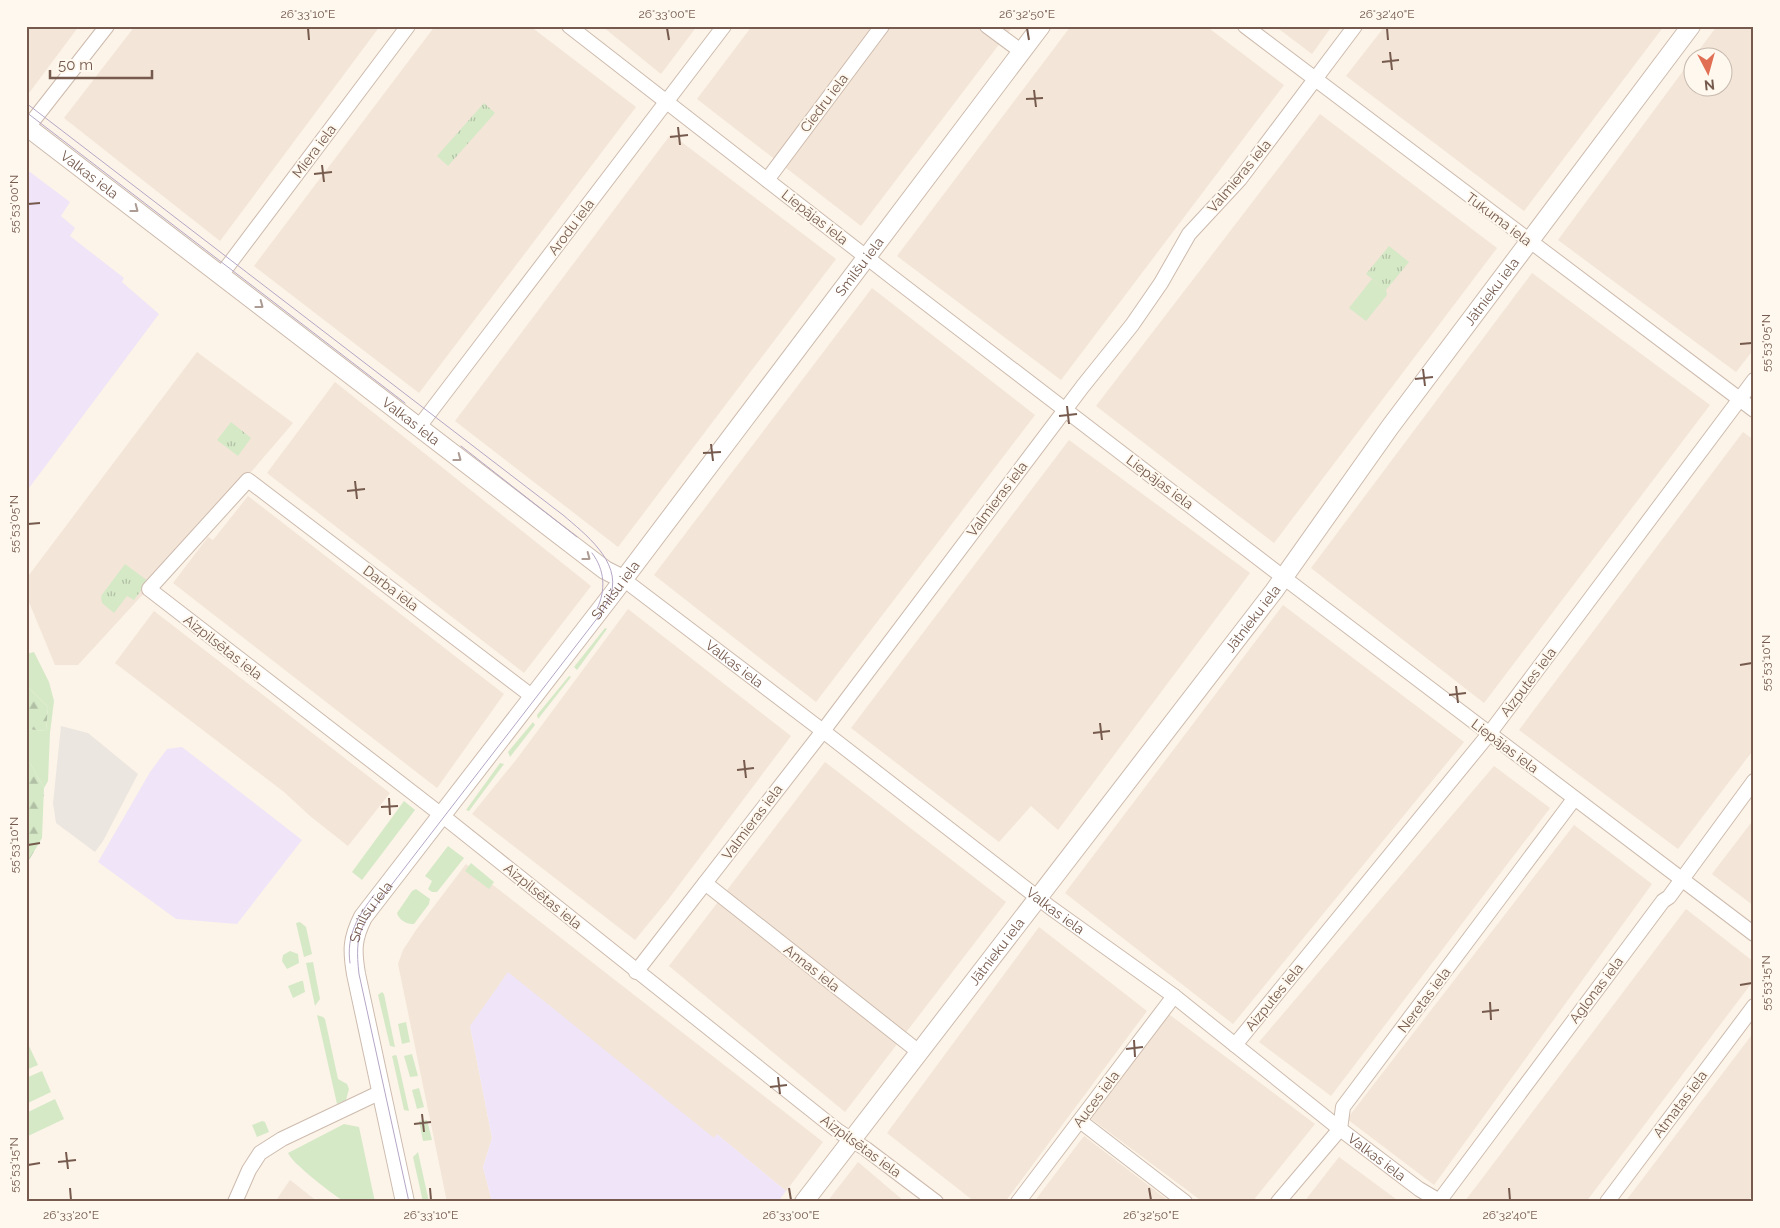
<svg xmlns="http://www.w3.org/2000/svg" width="1780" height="1228" viewBox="0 0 1780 1228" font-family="Raleway,sans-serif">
<defs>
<pattern id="forest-firs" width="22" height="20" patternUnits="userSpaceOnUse" patternTransform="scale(1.25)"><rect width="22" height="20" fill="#d5e9c7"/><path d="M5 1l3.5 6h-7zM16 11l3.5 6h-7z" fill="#b1c0a4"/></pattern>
<pattern id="park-tufts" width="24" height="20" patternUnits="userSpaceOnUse" patternTransform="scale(1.25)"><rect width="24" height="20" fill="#d5e9c7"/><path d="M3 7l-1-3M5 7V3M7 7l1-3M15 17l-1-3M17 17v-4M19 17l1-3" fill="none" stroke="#b1c0a4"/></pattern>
</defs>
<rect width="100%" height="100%" fill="#fcf4e8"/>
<g fill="#f3e5d7">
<path d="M26,26h53l-50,67 -3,-2z"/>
<path d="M135,26h245l-160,215 -156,-123z"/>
<path d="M435,26h95l106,81 -217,286 -165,-127z"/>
<path d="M602,26h95l-36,48z"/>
<path d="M752,26h261l-152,200 -164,-127z"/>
<path d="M1071,26h135l78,59 -223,295 -164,-124z"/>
<path d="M1275,26h57l-20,28z"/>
<path d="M1385,26h279l-140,185 -178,-135z"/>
<path d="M1717,26h37v323l-18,23 -178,-132 134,-181v29h30v-30l-28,-1z"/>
<path d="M1320,114l177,134 -223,295 -178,-137z"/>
<path d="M671,134l165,125 -218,288 -163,-126z"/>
<path d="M1532,273l178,132 -226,298 -173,-135z"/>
<path d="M872,288l163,127 -219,287 -162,-127z"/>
<path d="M197,352l96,71 -101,118 -114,124h-23l-29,-70v-16z"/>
<path d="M335,382l256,204 -67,87 -257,-200z"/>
<path d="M1743,432l11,8v309l-76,100 -159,-119z"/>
<path d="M1069,440l181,133 -192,257 -27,-24 -32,36 -148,-114z"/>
<path d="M248,496l256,198 -67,94 -264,-205 35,-46 5,3z"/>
<path d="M1283,605l181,137 -231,282 -168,-131z"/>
<path d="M628,609l163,127 -124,165 -32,39 -163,-126 44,-54z"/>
<path d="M154,611l236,182 -42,53 -38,-30 -26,-24 -169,-129z"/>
<path d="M825,762l181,140 -161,210 -176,-146z"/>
<path d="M1494,766l56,42 -219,288 -72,-54z"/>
<path d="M1754,819v87l-42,-32z"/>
<path d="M1574,825l78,59 -218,301 -87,-66z"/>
<path d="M466,864l357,278 -37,49 -68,-56 -4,3 -244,-112 22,112 -9,29 9,35h-45l-49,-238 5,-14 13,-20z"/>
<path d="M1686,909l68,53v18l-168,222h-120l-1,-1z"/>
<path d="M1039,927l108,84 -142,191h-30l-88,-69z"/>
<path d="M1166,1012l149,112 -63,78h-49l-113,-84z"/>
<path d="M1754,1032v161l-7,9h-122z"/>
<path d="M1084,1136l86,66h-136z"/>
<path d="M1339,1157l61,45h-96z"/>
<path d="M858,1162l47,40h-78z"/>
<path d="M290,1180l28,22h-43z"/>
</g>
<path fill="#ece6e1" d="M61,726l27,7 50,41 -35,67 -8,11 -39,-29 -3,-20z"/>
<g fill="#f0e5f8">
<path d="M26,169l44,33 -9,14 14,12 -5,8 54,42 -2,4 37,32 -133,178z"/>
<path d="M182,747l120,93 -65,84 -61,-5 -78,-57 52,-90 17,-23z"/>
<path d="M508,972l206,166 3,-4 69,57 -8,11h-286l-9,-35 9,-29 -22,-112z"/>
</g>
<g fill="#d5e9c7">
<path d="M1372,279l14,11 1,5 -21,26 -17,-13z"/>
<path d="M605,628l2,1 -30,41 -3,-3z"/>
<path d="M34,652l15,30 5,19 -4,32 -2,48 -4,7 -14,-25 -4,-1v-33l20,2 2,-24 -22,-22v-31z"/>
<path d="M569,676l2,1 -33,42 -1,-4z"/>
<path d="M533,722l2,3 -25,32 -2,-5z"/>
<path d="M500,763l4,1 -35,47 -3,-1z"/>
<path d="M404,801l11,9 -53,70 -10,-8z"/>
<path d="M448,846l16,12 -27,34h-5l-4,-3 4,-8 -7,-5z"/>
<path d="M471,863l23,19 -5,7 -24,-18z"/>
<path d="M416,889l14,10 -1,5 -15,20c-7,1 -16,-5 -17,-11l15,-22z"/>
<path d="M300,922l6,5 6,27 -8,3 -8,-34z"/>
<path d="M290,951l8,3 1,9 -12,6 -5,-8 1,-6z"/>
<path d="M313,962l7,37 -5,7 -9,-43z"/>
<path d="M301,981h2l2,11 -12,6 -5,-12z"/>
<path d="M382,992l2,2 11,53 -5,-1 -12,-51z"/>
<path d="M317,1015l6,2 2,2 13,60 9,5 2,5 -3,11 -9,4z"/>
<path d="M406,1022l4,20 -8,2 -4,-20z"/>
<path d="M28,1044l10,21 -12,5v-25z"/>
<path d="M412,1054l6,22 -8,1 -6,-21z"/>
<path d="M396,1055l1,2 12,54 -5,-1 -11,-50 -1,-4z"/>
<path d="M42,1071l9,21 -25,12v-26z"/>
<path d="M419,1088l5,19 -7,2 -5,-19z"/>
<path d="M55,1099l9,20 -38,18v-24z"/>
<path d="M427,1120l5,20 -9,1 -4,-20z"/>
<path d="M262,1121l3,1 4,10 -12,5 -5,-12z"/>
<path d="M344,1124l15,3 16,75c-9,0 -24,2 -31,-1 -11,-6 -52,-38 -56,-48z"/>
<path d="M418,1152l11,50h-6l-10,-45z"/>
</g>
<g fill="url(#forest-firs)">
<path d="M26,685l22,22 -2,24 -20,-2z"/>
<path d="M26,762l4,1 14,25 -2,50 -16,27z"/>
</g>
<g fill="url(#park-tufts)">
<path d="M484,103l11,10 -47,53 -11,-10z"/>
<path d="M1389,246l20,16 -23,28 -20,-16z"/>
<path d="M231,422l20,16 -13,18 -21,-16z"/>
<path d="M125,564l23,17 -14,19 -7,-4 -13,17 -12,-10 -1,-7z"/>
</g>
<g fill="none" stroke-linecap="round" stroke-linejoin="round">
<defs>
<g id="minor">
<path d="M569,26l319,248 395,303 471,357"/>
<path d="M987,26l35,26"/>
<path d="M1245,26l509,384"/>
<path d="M28,127l79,-101"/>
<path d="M767,180l115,-154"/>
<path d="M221,275l187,-249"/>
<path d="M418,428l306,-402"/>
<path id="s1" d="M623,579l200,152 228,177 123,88 166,133 79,60 22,13"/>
<path d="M533,697l-285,-217 -99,109 290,224 399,318 28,18 70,53"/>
<path d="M705,883l214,169"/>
<path d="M636,972l187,-241 260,-345 49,-61 29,-42 28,-49 51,-55 115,-153"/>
<path d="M1235,1045l254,-311 265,-354"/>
<path d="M1080,1121l105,81"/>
<path d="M1440,1200l223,-299 6,-4 85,-116"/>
<path d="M235,1202l14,-32 11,-17 22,-14 99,-47"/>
<path d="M1018,1202l156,-206"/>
<path d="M1278,1202l62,-73 3,-22 231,-308"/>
<path d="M1607,1202l147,-196"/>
</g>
<g id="tertiary">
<path id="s2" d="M26,126l579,444 18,9"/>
<path id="s3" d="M405,1202l-49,-228c-4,-24 -4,-35 7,-57l248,-321 430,-570"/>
<path id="s4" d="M804,1202l470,-611 116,-164 301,-401"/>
</g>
</defs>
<use href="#minor" stroke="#cdbbae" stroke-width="16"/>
<use href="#tertiary" stroke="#cdbbae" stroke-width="20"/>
<use href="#minor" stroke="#fff" stroke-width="14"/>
<use href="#tertiary" stroke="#fff" stroke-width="18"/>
<g stroke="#b6a6c6" stroke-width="1">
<path d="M26,103l537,412c22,19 58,46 48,79 -2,6 -6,12 -9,18l-216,280c-24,33 -32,39 -27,82l50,228"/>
<path d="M26,112l379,291"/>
<path d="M461,446l116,91"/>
<path d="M592,553c13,17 14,37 5,56"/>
<path d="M350,963c-4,-28 8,-47 24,-68"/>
</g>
</g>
<defs><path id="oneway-chevron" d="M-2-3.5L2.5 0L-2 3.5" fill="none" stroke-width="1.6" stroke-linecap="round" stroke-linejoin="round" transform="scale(1.25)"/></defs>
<g stroke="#ac9c94">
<use href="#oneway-chevron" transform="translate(135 209) rotate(37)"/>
<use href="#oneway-chevron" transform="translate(260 305) rotate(37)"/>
<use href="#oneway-chevron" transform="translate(458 458) rotate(37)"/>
<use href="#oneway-chevron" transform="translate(587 557) rotate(37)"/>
</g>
<path fill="none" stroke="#755a4d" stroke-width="2" d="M308,28l1,12M667,28l2,12M1027,28l2,12M1387,28l1,12M1390,52l2,18M1382,62l17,-2M1034,90l2,17M1026,99l17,-1M678,127l2,18M670,137l18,-2M322,165l2,17M314,174l18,-2M28,204l12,-1M1740,344l12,-1M1423,369l2,17M1415,379l18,-2M1067,406l2,18M1059,416l18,-2M711,444l2,17M703,453l18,-1M355,481l2,18M347,491l18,-2M28,524l12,-1M1740,665l12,-2M1456,686l2,17M1449,695l17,-2M1100,723l2,17M1093,733l17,-2M744,760l2,18M737,770l17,-2M389,798l1,17M381,807l17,-1M28,845l12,-2M1740,985l12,-2M1490,1002l1,18M1482,1012l17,-2M1134,1040l1,17M1126,1049l17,-2M778,1077l2,17M770,1087l17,-2M422,1114l2,18M414,1124l17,-2M66,1152l2,17M58,1162l18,-2M28,1165l12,-2M70,1188l1,12M430,1188l1,12M789,1188l2,12M1149,1188l2,12M1509,1188l1,12"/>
<g text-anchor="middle" stroke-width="4" stroke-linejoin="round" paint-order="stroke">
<g font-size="14" fill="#755a4d" stroke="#fef8ee">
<text transform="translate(824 103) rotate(-53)" y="5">Ciedru iela</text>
<text transform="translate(314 151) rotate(-53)" y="5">Miera iela</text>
<text dy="5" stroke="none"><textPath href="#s2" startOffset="80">Valkas iela</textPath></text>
<text transform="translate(1239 176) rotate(-50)" y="5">Valmieras iela</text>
<text transform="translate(815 217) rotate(38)" y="5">Liepājas iela</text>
<text transform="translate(1499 219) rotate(37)" y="5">Tukuma iela</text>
<text transform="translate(571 227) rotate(-53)" y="5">Arodu iela</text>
<text dy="5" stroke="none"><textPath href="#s3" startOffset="1110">Smilšu iela</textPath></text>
<text dy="5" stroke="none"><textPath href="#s4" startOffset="1141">Jātnieku iela</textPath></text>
<text dy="5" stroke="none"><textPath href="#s2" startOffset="485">Valkas iela</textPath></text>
<text transform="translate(1160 482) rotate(37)" y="5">Liepājas iela</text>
<text transform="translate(997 499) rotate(-53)" y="5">Valmieras iela</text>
<text transform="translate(391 588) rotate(37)" y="5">Darba iela</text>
<text dy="5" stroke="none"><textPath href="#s3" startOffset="705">Smilšu iela</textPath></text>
<text dy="5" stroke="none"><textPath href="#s4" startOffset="736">Jātnieku iela</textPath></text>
<text transform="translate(223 647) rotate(38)" y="5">Aizpilsētas iela</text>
<text dy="5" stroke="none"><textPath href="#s1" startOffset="140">Valkas iela</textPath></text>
<text transform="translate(1528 682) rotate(-53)" y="5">Aizputes iela</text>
<text transform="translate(1505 746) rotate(37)" y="5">Liepājas iela</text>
<text transform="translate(752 822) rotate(-53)" y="5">Valmieras iela</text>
<text transform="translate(543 896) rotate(39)" y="5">Aizpilsētas iela</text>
<text dy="5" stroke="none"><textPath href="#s1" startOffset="545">Valkas iela</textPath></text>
<text dy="5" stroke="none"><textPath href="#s3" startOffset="300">Smilšu iela</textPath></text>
<text dy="5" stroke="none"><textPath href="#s4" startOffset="316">Jātnieku iela</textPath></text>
<text transform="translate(812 968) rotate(38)" y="5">Annas iela</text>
<text transform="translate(1596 990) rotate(-53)" y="5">Aglonas iela</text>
<text transform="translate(1274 997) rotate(-51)" y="5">Aizputes iela</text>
<text transform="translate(1424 1000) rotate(-53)" y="5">Neretas iela</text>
<text transform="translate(1096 1099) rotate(-53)" y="5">Auces iela</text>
<text transform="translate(1680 1104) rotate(-53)" y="5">Atmatas iela</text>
<text transform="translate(861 1146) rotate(36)" y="5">Aizpilsētas iela</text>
<text dy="5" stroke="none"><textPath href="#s1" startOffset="950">Valkas iela</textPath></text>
</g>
</g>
<rect width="1780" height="1228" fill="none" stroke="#fef8ee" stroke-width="55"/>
<g transform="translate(1708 72) rotate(174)"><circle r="24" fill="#fef8ee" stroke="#c7b9ae"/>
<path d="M0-4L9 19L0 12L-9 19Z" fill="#e06f53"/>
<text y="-8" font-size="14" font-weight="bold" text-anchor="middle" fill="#755a4d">N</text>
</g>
<path d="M50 70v8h102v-8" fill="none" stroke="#755a4d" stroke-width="2.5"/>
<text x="58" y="70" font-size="15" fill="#755a4d" stroke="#fef8ee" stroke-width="4" paint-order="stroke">50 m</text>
<rect x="28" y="28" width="1724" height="1172" fill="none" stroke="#755a4d" stroke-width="2"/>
<g font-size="12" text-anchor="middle" fill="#755a4d">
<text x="308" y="18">26°33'10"E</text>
<text x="667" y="18">26°33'00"E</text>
<text x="1027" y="18">26°32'50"E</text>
<text x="1387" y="18">26°32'40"E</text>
<text transform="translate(14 204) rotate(-90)" y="4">55°53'00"N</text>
<text transform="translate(1766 343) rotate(-90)" y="4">55°53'05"N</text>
<text transform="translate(14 524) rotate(-90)" y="4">55°53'05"N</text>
<text transform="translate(1766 663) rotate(-90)" y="4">55°53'10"N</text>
<text transform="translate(14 845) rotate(-90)" y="4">55°53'10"N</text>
<text transform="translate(1766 983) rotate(-90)" y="4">55°53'15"N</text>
<text transform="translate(14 1165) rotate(-90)" y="4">55°53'15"N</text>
<text x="71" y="1219">26°33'20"E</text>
<text x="431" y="1219">26°33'10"E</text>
<text x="791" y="1219">26°33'00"E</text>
<text x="1151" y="1219">26°32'50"E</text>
<text x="1510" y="1219">26°32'40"E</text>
</g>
</svg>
